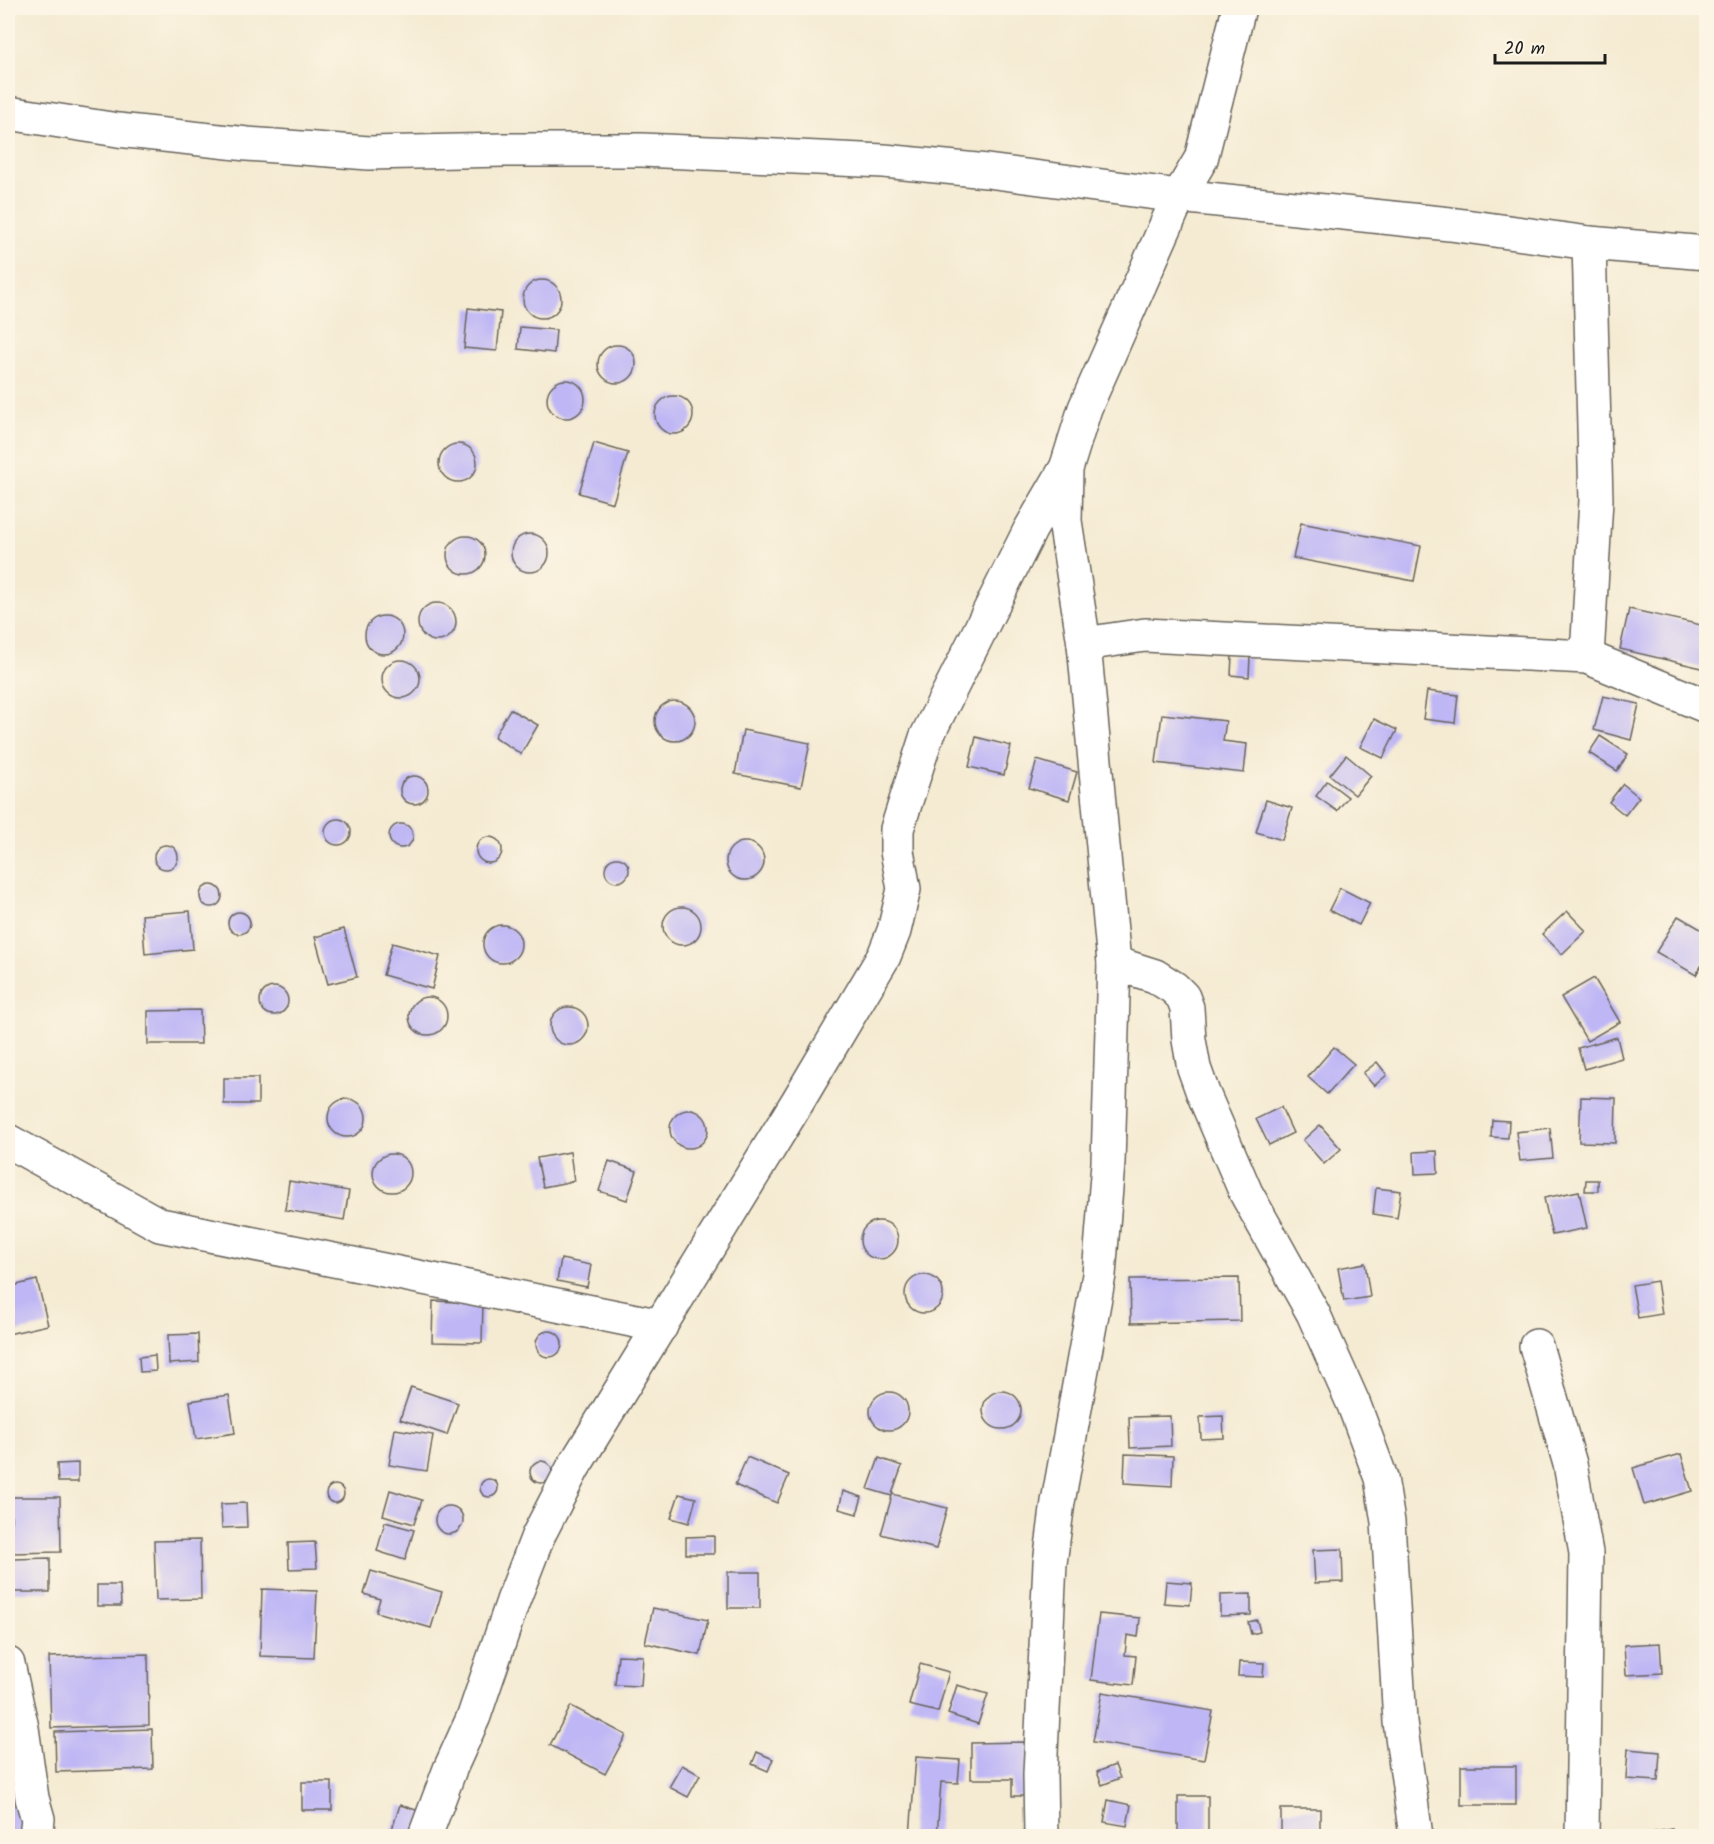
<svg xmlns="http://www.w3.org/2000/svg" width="1714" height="1844" viewBox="0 0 1714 1844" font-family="Kalam,sans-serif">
<rect width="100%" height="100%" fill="#fcf5e5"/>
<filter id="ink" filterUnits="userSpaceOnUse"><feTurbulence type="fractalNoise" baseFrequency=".0167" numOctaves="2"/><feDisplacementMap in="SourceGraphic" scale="12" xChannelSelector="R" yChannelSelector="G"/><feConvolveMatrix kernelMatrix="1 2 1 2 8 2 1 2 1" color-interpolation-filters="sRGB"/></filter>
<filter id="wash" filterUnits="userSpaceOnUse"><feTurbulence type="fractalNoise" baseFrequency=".008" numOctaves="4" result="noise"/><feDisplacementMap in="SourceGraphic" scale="24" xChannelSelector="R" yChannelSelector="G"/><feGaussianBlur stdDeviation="1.35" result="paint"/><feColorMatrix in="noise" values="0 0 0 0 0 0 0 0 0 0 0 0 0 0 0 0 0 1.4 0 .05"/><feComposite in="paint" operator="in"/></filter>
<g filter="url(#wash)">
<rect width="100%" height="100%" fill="#f5ebd3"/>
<g id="blocks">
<g fill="#beb6f5">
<circle cx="542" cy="299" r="19"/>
<path d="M468,308l33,4 -4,39 -33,-3z"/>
<path d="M520,327l36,3 -2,23 -36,-4z"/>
<circle cx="617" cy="364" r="19"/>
<circle cx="566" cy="399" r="19"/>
<circle cx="674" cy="415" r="19"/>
<path d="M594,443l34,10 -15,50 -34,-10z"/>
<circle cx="458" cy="463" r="19"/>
<path d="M1301,523l120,23 -7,35 -121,-23z"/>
<circle cx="530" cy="553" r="19"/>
<circle cx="466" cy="555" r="19"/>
<circle cx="437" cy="622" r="19"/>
<path d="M1629,609l77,17v43l-86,-20z"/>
<circle cx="384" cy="635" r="19"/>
<path d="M1232,656l18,1 -1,20 -18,-2z"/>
<circle cx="401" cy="679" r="19"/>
<path d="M1427,691l31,4 -3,28 -32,-4z"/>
<path d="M1603,696l36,8 -8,36 -37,-10z"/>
<circle cx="675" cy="721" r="20"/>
<path d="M510,709l28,16 -17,29 -27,-17z"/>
<path d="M1162,714l64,7 -3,20 24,3 -3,29 -88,-10z"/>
<path d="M1374,719l23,11 -14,28 -23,-11z"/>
<path d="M743,730l67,13 -9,44 -66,-13z"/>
<path d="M1600,736l28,18 -11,17 -28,-18z"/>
<path d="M976,737l35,9 -7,29 -35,-8z"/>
<path d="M1346,755l25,21 -16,19 -25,-20z"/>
<path d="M1037,760l40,12 -8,28 -40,-12z"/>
<circle cx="414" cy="790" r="14"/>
<path d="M1327,781l21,16 -11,14 -21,-15z"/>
<path d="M1623,784l16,13 -14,18 -16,-13z"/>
<path d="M1266,800l26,8 -10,32 -26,-8z"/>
<circle cx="338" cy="832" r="13"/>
<circle cx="401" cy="836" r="12"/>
<circle cx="489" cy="850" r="13"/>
<circle cx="745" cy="861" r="19"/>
<circle cx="166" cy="857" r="12"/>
<circle cx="617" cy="870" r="12"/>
<circle cx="211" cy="896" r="11"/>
<path d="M1340,888l30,15 -11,22 -30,-15z"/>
<circle cx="682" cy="926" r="19"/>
<path d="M190,911l3,38 -48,5 -3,-39z"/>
<path d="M1567,911l19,20 -24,23 -20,-20z"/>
<circle cx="239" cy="923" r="11"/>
<path d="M1678,916l28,16v26l-10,17 -40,-23z"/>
<circle cx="502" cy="944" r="19"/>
<path d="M344,929l13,48 -29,7 -13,-47z"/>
<path d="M392,943l48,13 -8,33 -49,-14z"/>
<path d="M1594,978l26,44 -33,19 -26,-44z"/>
<circle cx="274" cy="1001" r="14"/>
<circle cx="428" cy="1016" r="19"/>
<circle cx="569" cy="1026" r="19"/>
<path d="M200,1010l1,34h-53v-33z"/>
<path d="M1617,1037l5,21 -38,11 -6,-21z"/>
<path d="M1334,1047l20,17 -27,30 -19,-17z"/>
<path d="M1377,1062l10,13 -13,11 -11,-13z"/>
<rect x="224" y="1078" width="34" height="26"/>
<path d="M1581,1097l35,1 -1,45 -36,-1z"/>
<circle cx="347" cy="1118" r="19"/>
<path d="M1281,1107l12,26 -24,12 -13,-26z"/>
<circle cx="689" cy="1129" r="19"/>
<path d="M1492,1120l17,1 -1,17 -17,-1z"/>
<path d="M1320,1125l21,24 -17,15 -21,-24z"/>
<path d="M1550,1128l3,30 -33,3 -4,-29z"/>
<path d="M1437,1151l1,22 -23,1 -1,-22z"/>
<path d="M570,1152l4,29 -31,6 -6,-29z"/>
<circle cx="392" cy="1173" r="19"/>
<path d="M609,1161l28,10 -10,29 -28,-9z"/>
<path d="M1586,1180h12v11h-13z"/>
<path d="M289,1181l60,10 -5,29 -59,-10z"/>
<path d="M1376,1188l25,3 -4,27 -24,-4z"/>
<path d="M1579,1191l8,37 -35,7 -8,-37z"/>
<circle cx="879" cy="1240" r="19"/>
<path d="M561,1259l30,6 -4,22 -30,-6z"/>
<path d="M1365,1263l5,34 -26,4 -6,-33z"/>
<circle cx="924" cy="1294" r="19"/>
<path d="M1239,1278l1,43 -109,2 -1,-44z"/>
<path d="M37,1280l11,45 -40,9v-47z"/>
<path d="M1657,1281l5,33 -24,4 -6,-33z"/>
<path d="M433,1301l50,2 -1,40 -50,-1z"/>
<circle cx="549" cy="1344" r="13"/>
<path d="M198,1334l1,28 -30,2 -1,-29z"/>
<path d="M155,1355l1,16 -16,1 -1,-15z"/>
<path d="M411,1387l47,16 -11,32 -47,-16z"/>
<circle cx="1002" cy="1410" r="19"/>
<circle cx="889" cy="1411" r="19"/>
<path d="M229,1395l6,38 -39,6 -6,-38z"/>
<path d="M1170,1416l1,30 -41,2 -1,-31z"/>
<path d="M1223,1416l1,22 -23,1 -1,-22z"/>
<path d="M395,1429l38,6 -6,36 -38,-6z"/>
<path d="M1125,1454l48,2 -1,30 -48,-3z"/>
<path d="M1681,1454l11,37 -48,14 -11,-37z"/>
<path d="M747,1457l42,18 -12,28 -42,-18z"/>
<path d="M879,1458l23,8 -10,28 55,14 -11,41 -55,-15 11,-38 -24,-7z"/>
<circle cx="541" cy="1472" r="11"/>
<path d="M78,1463v19h-20l-1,-18z"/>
<circle cx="489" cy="1488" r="9"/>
<circle cx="335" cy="1494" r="9"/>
<path d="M390,1490l32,10 -8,24 -31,-9z"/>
<path d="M843,1491l19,6 -5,17 -18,-5z"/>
<path d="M679,1494l17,4 -7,25 -18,-5z"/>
<path d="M11,1497h49l1,55 -50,1z"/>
<path d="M246,1503l1,24 -25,1 -1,-24z"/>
<circle cx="449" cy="1520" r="14"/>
<path d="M385,1522l29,8 -9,30 -28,-9z"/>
<path d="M714,1536v18h-28v-17z"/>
<path d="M200,1540l1,59 -45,1 -2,-59z"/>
<path d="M315,1542l2,26 -28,1 -1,-26z"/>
<path d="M1342,1549l1,33 -28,1 -2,-33z"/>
<path d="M50,1558v34h-36l-1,-33z"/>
<path d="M371,1571l71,21 -11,36 -55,-16 4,-13 -16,-5z"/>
<rect x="728" y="1572" width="32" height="36"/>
<path d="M1166,1581l26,2 -2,22 -26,-2z"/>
<path d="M97,1585h23l1,21h-24z"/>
<path d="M262,1589l55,2 -3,67 -54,-2z"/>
<path d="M1251,1594v21l-31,1v-21z"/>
<path d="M653,1608l55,12 -8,35 -55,-12z"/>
<path d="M1099,1614l41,4 -2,19 -11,-2 -2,20 11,1 -3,29 -42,-5z"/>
<path d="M1257,1620l3,12 -9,2 -3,-12z"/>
<path d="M1660,1643l2,30 -36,2 -2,-30z"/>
<path d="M148,1654l1,71 -98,3 -2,-71z"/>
<path d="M618,1655l25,1 -2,30 -26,-1z"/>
<path d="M1239,1662l25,1 -1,14 -25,-1z"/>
<path d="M920,1664l29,8 -11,40 -29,-7z"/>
<path d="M957,1685l31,9 -10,30 -30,-10z"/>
<path d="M1102,1692l111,19 -9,49 -111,-18z"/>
<path d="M571,1706l55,29 -21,39 -55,-29z"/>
<path d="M152,1729l1,40 -97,3 -1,-40z"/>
<path d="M1029,1742l1,54h-18v-17h-41v-36z"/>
<path d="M1628,1749l32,3 -2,29 -32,-2z"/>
<path d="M757,1752l16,7 -5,12 -16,-7z"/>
<path d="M916,1757l44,3 -2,23 -17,-1 -4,54h-27z"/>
<path d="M682,1765l18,10 -12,22 -19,-10z"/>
<path d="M1115,1765l5,13 -18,7 -5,-13z"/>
<rect x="1461" y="1766" width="55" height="39"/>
<rect x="302" y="1782" width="30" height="28"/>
<rect x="1178" y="1796" width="30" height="40"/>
<path d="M26,1800l1,34h-19v-33z"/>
<path d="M1108,1800l23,5 -4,21 -23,-4z"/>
<path d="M400,1805l29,9 -7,22h-17l-14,-4z"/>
<rect x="1281" y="1809" width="39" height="27"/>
<path d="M1672,1829l1,7h-33v-1z"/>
</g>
</g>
</g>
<g filter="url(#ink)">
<use href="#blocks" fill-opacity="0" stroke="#68645c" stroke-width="1.5"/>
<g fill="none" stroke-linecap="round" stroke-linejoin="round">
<defs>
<g id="minor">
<path d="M8,113l110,17 129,14 122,9 135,-3h138l242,11 103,10 192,25 271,28 139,19 117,10"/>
<path d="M1084,644l61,-9 442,22 119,49"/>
<path d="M1587,657l9,-157 -7,-257"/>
<path d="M1114,963l41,13 19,12 9,9 4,11 2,32 5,28 9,25 43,100 67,120 41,92 27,73 7,44 12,200 16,114"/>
<path d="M8,1141l152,84 501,101"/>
<path d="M1536,1346l34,118 16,89 -4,283"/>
<path d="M8,1664l14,64 10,70 6,21 -2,17"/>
<path d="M425,1836l25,-67 24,-53 39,-115 25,-65 35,-68 225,-367 86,-145 10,-25 10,-42 -7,-38v-22l29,-91 104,-208 35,-60"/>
<path d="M1041,1836l-1,-62 10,-211 8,-61 41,-227 9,-112 6,-200 -30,-319 -19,-123 1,-52 19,-61 94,-212 22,-37 38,-151"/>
</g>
</defs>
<use href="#minor" stroke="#68645c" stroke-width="36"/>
<use href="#minor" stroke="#fff" stroke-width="33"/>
</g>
</g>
<rect width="1714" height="1844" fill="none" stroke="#fcf5e5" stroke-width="30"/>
<path d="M1495 54v9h110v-9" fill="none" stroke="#1c1c1c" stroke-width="3"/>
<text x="1504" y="54" font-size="18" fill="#1c1c1c" stroke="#fcf5e5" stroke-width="4.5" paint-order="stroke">20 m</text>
</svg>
